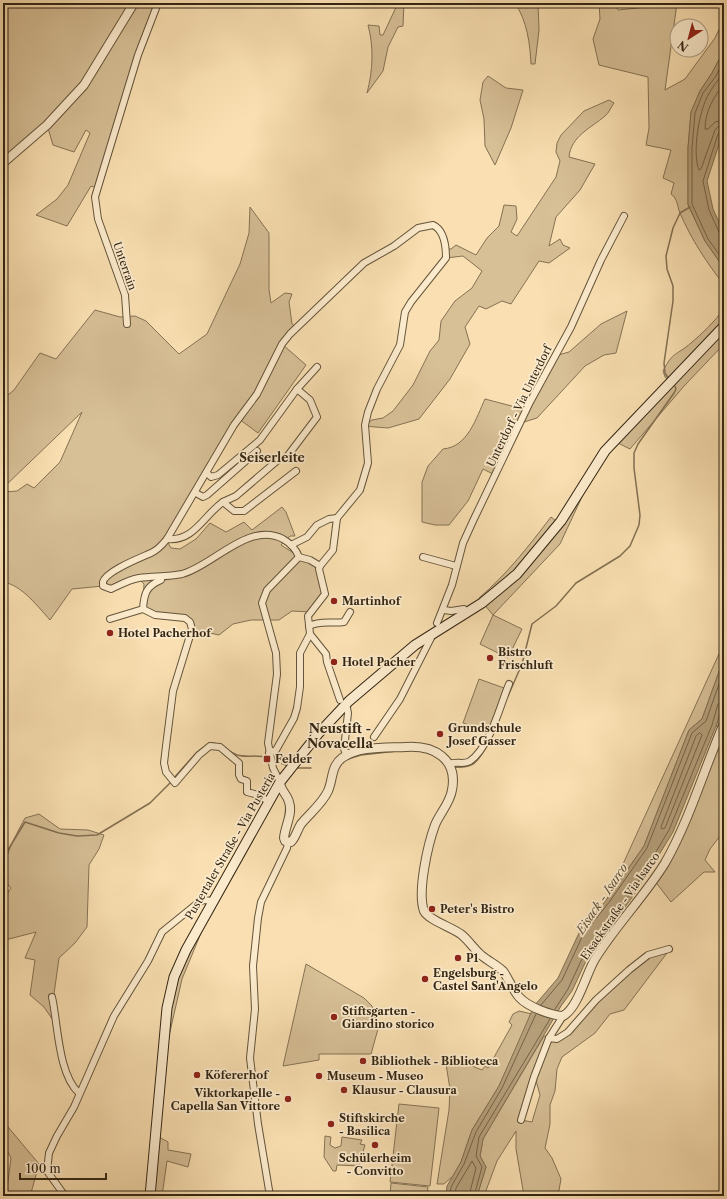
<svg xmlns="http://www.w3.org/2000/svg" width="727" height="1199" viewBox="0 0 727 1199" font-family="'Libre Caslon Text',serif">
<rect width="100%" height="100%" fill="#f9dfb1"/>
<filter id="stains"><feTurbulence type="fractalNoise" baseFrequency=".005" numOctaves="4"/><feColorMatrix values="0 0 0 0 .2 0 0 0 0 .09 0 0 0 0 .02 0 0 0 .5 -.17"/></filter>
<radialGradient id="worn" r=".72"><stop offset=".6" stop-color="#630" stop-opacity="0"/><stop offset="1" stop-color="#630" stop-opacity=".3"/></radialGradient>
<g fill="#d7bf96" stroke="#857254" fill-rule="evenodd">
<path d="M3,3h154l-60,185 -6,-2 -24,40 -31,-11 21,-16 11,-14 22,-52 -4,-3 -12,22 -21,-7 -6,-20 -44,38z"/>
<path d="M398,3h6l-1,23 -5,1 -10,20 -5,24 -16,22c6,-23 7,-45 1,-68l11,1 1,9h3z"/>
<path d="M515,3h23l1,27 -4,34h-4c-1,-21 -4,-43 -16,-61z"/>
<path d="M599,3h15l4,7 39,-4v-3h20l-12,87 20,-11 30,-41 9,-19v31l-12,23 -12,18 -9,21 -3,36v57l17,36 19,27v17c-17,-22 -33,-46 -44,-72 -3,-7 -2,-14 -9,-19l3,-11 -11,-5 8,-28 -25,-5 3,-17 -1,-51 -49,-12 -6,-26 7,-20z"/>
<path d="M488,76l18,12 17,2 -12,38 -16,37 -10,-19 -1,-27 -4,-19 3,-18z"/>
<path d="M609,100l5,3c-3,4 -5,10 -9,13 -14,12 -34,20 -36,41l26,7 -15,26 -24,27 -7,29 11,-7 3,6 7,3 -21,15 -10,-2 -28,43 -9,-3 -16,8 -7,-3 -14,21 5,17 -20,35 -31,40 -31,9 -25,-2 9,-6 11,-2 10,-7 20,-26 17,-34 9,-11 2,-19 14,-20 17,-13 10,-17 -19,-15 -17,2v-9h5l5,-4 20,10 11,-17 12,-12 5,-21 12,1 1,13 -6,13 6,4 39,-59 4,-16 -4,-9 1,-9 4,-8 23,-24z"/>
<path d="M250,207l19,26v57l2,13 14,-10 7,1 -3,8 3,22 4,3 -14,17 24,21 -48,68 -19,-14 -74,119 6,10 9,1 16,-10 14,-16 16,9 18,-10 8,8 30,-23 4,5 9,24h-5l-9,9 38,24 6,25 -15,18 -18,-1 -13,9h-28l-18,4 -14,11 -27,-6 -2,-7 -35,-7 -12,-6 1,-25 -6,-6 -24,10 -11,-2 -31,3 -22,31c-12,-13 -28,-35 -47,-38v-90l14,-1 10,-7 7,4 26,-26 22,-50 -79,76v-89l11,-9 26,-37 16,6 39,-49 25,7 15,-1 11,5 33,33 28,-20 33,-70 9,-31z"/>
<path d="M724,309v35l-39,41 -55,64 -14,-7 54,-60 -5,-5 -2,-6c10,-20 13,-15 28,-28 12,-10 23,-21 33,-34z"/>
<path d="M627,311l-11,42 -12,2 -19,11 -48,52 -13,4 -27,54 -14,-7 -15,32 -19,24h-14l-13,-3v-40l6,-16 15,-17c25,-2 33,-31 42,-50l38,10 28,-52 18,-5 32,-28z"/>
<path d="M587,486l-27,58 -67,71 29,14 -14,29 -28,-14 13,-29 -14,-17c29,-25 49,-51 72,-81l10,8z"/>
<path d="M724,643v15l-22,61 -13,11 -45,116 -37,53z"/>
<path d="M479,679l25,9 -16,44 -25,-9z"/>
<path d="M724,700v131l-14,18 -5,11 10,12h-11l-33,30 -17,-22 11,-18 56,-133 -5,-3z"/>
<path d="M39,814l21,15 28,1 16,5 -5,14 -10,16 -2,62 -12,16 -16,15 -5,36 3,32 -13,-19 -14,-12 5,-35 -10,-2 11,-26 -31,8 -2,-2v-38l8,-12 -8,-9c0,-22 12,-42 22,-61z"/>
<path d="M213,904l-31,75 -15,66 4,-46 6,-22z"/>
<path d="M657,952l10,1 -43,57 -14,4 -15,19 -33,24 -5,12 -2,22 -5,14v19l-5,24 7,10 9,21 -3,17h-34l-8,-47v-18l-19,30 -13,35h-7l9,-29 -6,-11 3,-17 61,-103 13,3 39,-39zM535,1077l5,18 -8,27 -11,-2z"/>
<path d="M306,964l58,34 8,8 6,23 -7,25h-52v6l-36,6z"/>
<path d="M519,1011l13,3 -33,72 -27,44 -11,32 -8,14 -9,8h-7l12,-74 1,-21 -5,-31h7l30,12 3,-4 3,2 24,-43 -3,-3 4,-8z"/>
<path d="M399,1104l40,4 -9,78 -40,-4z"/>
<path d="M3,1121l36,43 -8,29 1,3h-26l5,-38 -8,-15z"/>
<path d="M325,1136l6,1 -1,8 5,3 6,-2 1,-9 20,3 -2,4 5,1 -6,21 -22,-1 -1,6h-3l-9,-14z"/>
<path d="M159,1137l9,5v8l23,4 -3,13 -21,-6 -5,35h-8z"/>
<path d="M391,1183l37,4 -1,9h-37z"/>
</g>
<g fill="#b6a07b" stroke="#826f51">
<path d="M724,50v79l-17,52 6,28 11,24v35l-19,-27 -17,-37v-56l3,-36 9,-21 12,-18z"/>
<path d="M724,658v42l-8,26 -43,106 -35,57 -53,74 -13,28 -11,15 -78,133 -3,17 6,11 -9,29h-31l1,-10 14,-24 11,-32 27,-44 35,-80 24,-28 21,-45 28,-34 37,-53 45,-116 13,-11z"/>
</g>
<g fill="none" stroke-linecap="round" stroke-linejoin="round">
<g stroke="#746247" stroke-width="1">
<path d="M724,59l-8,17 -13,17 -8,20 -3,35v56l16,35 16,22"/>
<path d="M724,70c-5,10 -12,17 -17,27 -8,17 -15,55 -8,73l2,-1 14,-39 4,-4h5"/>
<path d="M724,83c-10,14 -19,28 -19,46h3l7,-7 9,-2"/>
<path d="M724,131l-6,3 -15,47 6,29 10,22 5,3"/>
<path d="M700,733l2,2 -37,93 -3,1 -1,-2 35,-91z"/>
<path d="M541,1005l21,-25 21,-45 27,-34 37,-53 45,-115 14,-12 18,-51"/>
<path d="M555,1009l13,-20 13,-28 54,-74 34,-57 43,-105 6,-21 6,-2"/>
<path d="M450,1196l1,-9 13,-23 12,-32 26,-44 34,-74"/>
<path d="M455,1196l1,-8 16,-27 4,7 -7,28"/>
<path d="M474,1196l8,-29 -6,-11 3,-19 71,-118"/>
</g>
<g stroke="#826f51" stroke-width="1.5">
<path d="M668,378l-3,-5 -1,-10 9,-62v-15l-6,-17 -1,-13 7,-28 7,-15 10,-6"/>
<path d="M508,696l14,-32 10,-40 24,-18 20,-23 44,-27 10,-10 9,-21 1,-10 -6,-47v-15l4,-9 36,-51 2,-4 -2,-5"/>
<path d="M348,759l13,-4 36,-4"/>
<path d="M273,760l15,6"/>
<path d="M453,767c18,1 23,-2 32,-18"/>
<path d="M296,768h15"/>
<path d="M173,779l24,-27 12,-9c13,-1 17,8 28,12 10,3 21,-1 31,3"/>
<path d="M3,858l22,-36 34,11 18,3 20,-1 53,-32 21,-21"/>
</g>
<defs>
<g id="minor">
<path d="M127,324l-2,-29 -27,-76 -3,-22 43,-142 20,-52"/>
<path d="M297,389l20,-22"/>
<path d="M278,460l-42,36 -13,6 11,9h10l52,-40"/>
<path d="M207,473l4,4 7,-2 42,-35 37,-51 13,11 7,17 -31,41"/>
<path d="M196,493l7,4 4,-2 50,-44"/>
<path d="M167,539c27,3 37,-24 56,-37"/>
<path d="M291,545l16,-8 10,-12 12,-6 8,-1"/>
<path d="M299,557l11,3 10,6"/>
<path d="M423,557l33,9"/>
<path d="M143,609l12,6 30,3 5,4 2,7 -19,62 -7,55 -2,17 2,9 9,11 24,-28 11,-9 10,1 19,16v12l2,4 6,2v11l11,3 10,6"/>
<path d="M444,610l7,1 13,-2 3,3"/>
<path d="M110,619l33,-10c1,-15 3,-23 18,-29v-3"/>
<path d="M437,623l15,-38 11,-42 10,-22 57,-119 41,-75 30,-67 23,-44"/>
<path d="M309,626c12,-6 23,-2 35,-4l6,-10"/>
<path d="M310,634l16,20 1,8 13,38"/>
<path d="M374,737l26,-38 31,-61"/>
<path d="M269,753l7,-3 18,-32 3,-10 3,-21v-34l10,-19 -2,-18 17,-22 -6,-25 1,-3 13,-16 4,-32 23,-28 8,-27 -3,-38 3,-13 9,-23 23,-44 5,-33 6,-10 35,-44c0,-11 -2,-28 -13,-33l-15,3 -24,18 -30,17 -74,71 -8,10 -25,50 -23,31 -67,114c-4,5 -9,11 -16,14 -11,5 -45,18 -48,29v4l8,3c9,-4 17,-9 28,-11 14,-2 29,-1 43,-4 31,-8 66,-53 101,-35 7,4 13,10 16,18"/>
<path d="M347,756l-3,-7 4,-36 -1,-5"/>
<path d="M449,764c7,-3 15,1 21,-3 20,-14 30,-55 39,-77"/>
<path d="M280,782l-7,-14 -5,-25 9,-69 -1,-21 -14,-50 5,-13 32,-33"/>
<path d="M52,997c6,27 6,77 27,96"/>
<path d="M549,1038l8,1 11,-7 28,-32 33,-30 19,-15 21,-6"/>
<path d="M521,1120l13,-43 15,-39 14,-22"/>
<path d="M65,1196l-18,-25 2,-18 8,-17 17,-29 40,-91 34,-55 14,-29 37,-30 5,-2 8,1"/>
<path d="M270,1196l-12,-72 -8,-66 5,-49 -2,-43 5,-48 3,-16 26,-54 1,-6"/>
</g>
<g id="tertiary">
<path d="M3,163l44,-38 37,-40 50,-82"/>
<path d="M280,782c0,8 7,12 9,20 4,12 -4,24 -5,36l1,3 6,1c5,-5 6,-12 10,-18 9,-11 21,-20 27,-33 5,-11 3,-25 14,-33 16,-12 45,-10 64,-11 28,-2 52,12 46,43 -2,13 -12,23 -17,35 -7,19 -18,67 -11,86 4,9 30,17 38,24 7,6 12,14 19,20 7,6 16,10 22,16 6,8 9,18 16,26 9,10 31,18 44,19 15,-8 23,-42 32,-57 21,-34 49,-62 70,-96 25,-44 39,-94 59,-140"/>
</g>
<path id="secondary" d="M150,1196l17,-188 7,-31 12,-27 94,-168 38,-48 31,-33 66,-56 67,-42 35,-29 44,-53 44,-70 119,-125"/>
</defs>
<use href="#minor" stroke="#64543a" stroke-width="8"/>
<use href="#tertiary" stroke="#64543a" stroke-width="10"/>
<use href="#secondary" stroke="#332513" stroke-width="11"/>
<use href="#minor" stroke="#fbeacc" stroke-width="6"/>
<use href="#tertiary" stroke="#fbeacc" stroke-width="8"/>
<use href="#secondary" stroke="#fbeacc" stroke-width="9"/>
</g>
<g fill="#8f2418" stroke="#fbeacc" stroke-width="1.5">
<circle cx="334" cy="601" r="4"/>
<circle cx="110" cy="633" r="4"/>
<circle cx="490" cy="658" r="4"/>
<circle cx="334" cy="662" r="4"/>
<circle cx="440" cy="734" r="4"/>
<rect x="263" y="755" width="8" height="8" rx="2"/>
<circle cx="432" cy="909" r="4"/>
<circle cx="458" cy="958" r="4"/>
<circle cx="425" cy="979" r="4"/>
<circle cx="334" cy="1017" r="4"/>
<circle cx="363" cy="1061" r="4"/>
<circle cx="197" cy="1075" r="4"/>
<circle cx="319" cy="1076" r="4"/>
<circle cx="344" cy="1090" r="4"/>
<circle cx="288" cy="1099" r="4"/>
<circle cx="331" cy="1124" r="4"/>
<circle cx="375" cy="1145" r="4"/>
</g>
<g text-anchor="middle" stroke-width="3.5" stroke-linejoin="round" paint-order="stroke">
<g font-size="11" fill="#332513" stroke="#fbeacc">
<text transform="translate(125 266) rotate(71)" y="4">Unterrain</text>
<text transform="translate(519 406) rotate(-64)" y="4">Unterdorf - Via Unterdorf</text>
<text transform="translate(230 846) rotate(-60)" y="4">Pustertaler Straße - Via Pusteria</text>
<text transform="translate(620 906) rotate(-55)" y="4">Eisackstraße - Via Isarco</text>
</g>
<g font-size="11" font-weight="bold" fill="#332513" stroke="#fbeacc" text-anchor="start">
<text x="342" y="605">Martinhof</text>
<text x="118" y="637">Hotel Pacherhof</text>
<text x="498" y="656">Bistro<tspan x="498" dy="13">Frischluft</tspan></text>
<text x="342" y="666">Hotel Pacher</text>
<text x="448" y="732">Grundschule<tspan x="448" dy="13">Josef Gasser</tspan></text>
<text x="275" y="763">Felder</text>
<text x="440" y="913">Peter's Bistro</text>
<text x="466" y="962">P1</text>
<text x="433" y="977">Engelsburg -<tspan x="433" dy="13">Castel Sant'Angelo</tspan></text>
<text x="342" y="1015">Stiftsgarten -<tspan x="342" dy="13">Giardino storico</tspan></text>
<text x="371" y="1065">Bibliothek - Biblioteca</text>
<text x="205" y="1079">Köfererhof</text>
<text x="327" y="1080">Museum - Museo</text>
<text x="352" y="1094">Klausur - Clausura</text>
<text x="280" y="1097" text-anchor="end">Viktorkapelle -<tspan x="280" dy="13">Capella San Vittore</tspan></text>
<text x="339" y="1122">Stiftskirche<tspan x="339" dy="13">- Basilica</tspan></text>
<text x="375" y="1162" text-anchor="middle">Schülerheim<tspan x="375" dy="13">- Convitto</tspan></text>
</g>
<g font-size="12" font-weight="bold" fill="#332513" stroke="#fbeacc">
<text x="272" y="462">Seiserleite</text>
</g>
<g font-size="12" font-style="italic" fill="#615037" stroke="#fbeacc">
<text transform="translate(602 899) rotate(-56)" y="4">Eisack - Isarco</text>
</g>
<g font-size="13" font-weight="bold" fill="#332513" stroke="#fbeacc">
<text x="340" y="733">Neustift -<tspan x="340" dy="15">Novacella</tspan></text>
</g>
</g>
<rect width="727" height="1199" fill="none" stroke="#f9dfb1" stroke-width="16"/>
<rect x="4" y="4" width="719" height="1191" fill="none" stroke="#332513" stroke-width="2"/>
<rect x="8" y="8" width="711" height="1183" fill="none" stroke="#332513"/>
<g transform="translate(689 38) rotate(216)"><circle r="19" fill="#fbeacc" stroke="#ab9b82"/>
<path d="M0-3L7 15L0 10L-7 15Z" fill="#8f2418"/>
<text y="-6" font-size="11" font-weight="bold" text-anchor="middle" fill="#332513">N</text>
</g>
<path d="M20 1173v6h86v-6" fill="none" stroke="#332513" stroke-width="2"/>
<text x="26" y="1173" font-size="12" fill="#332513" stroke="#fbeacc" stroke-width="3" paint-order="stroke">100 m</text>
<rect width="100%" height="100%" filter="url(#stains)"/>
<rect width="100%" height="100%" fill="url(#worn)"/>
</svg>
